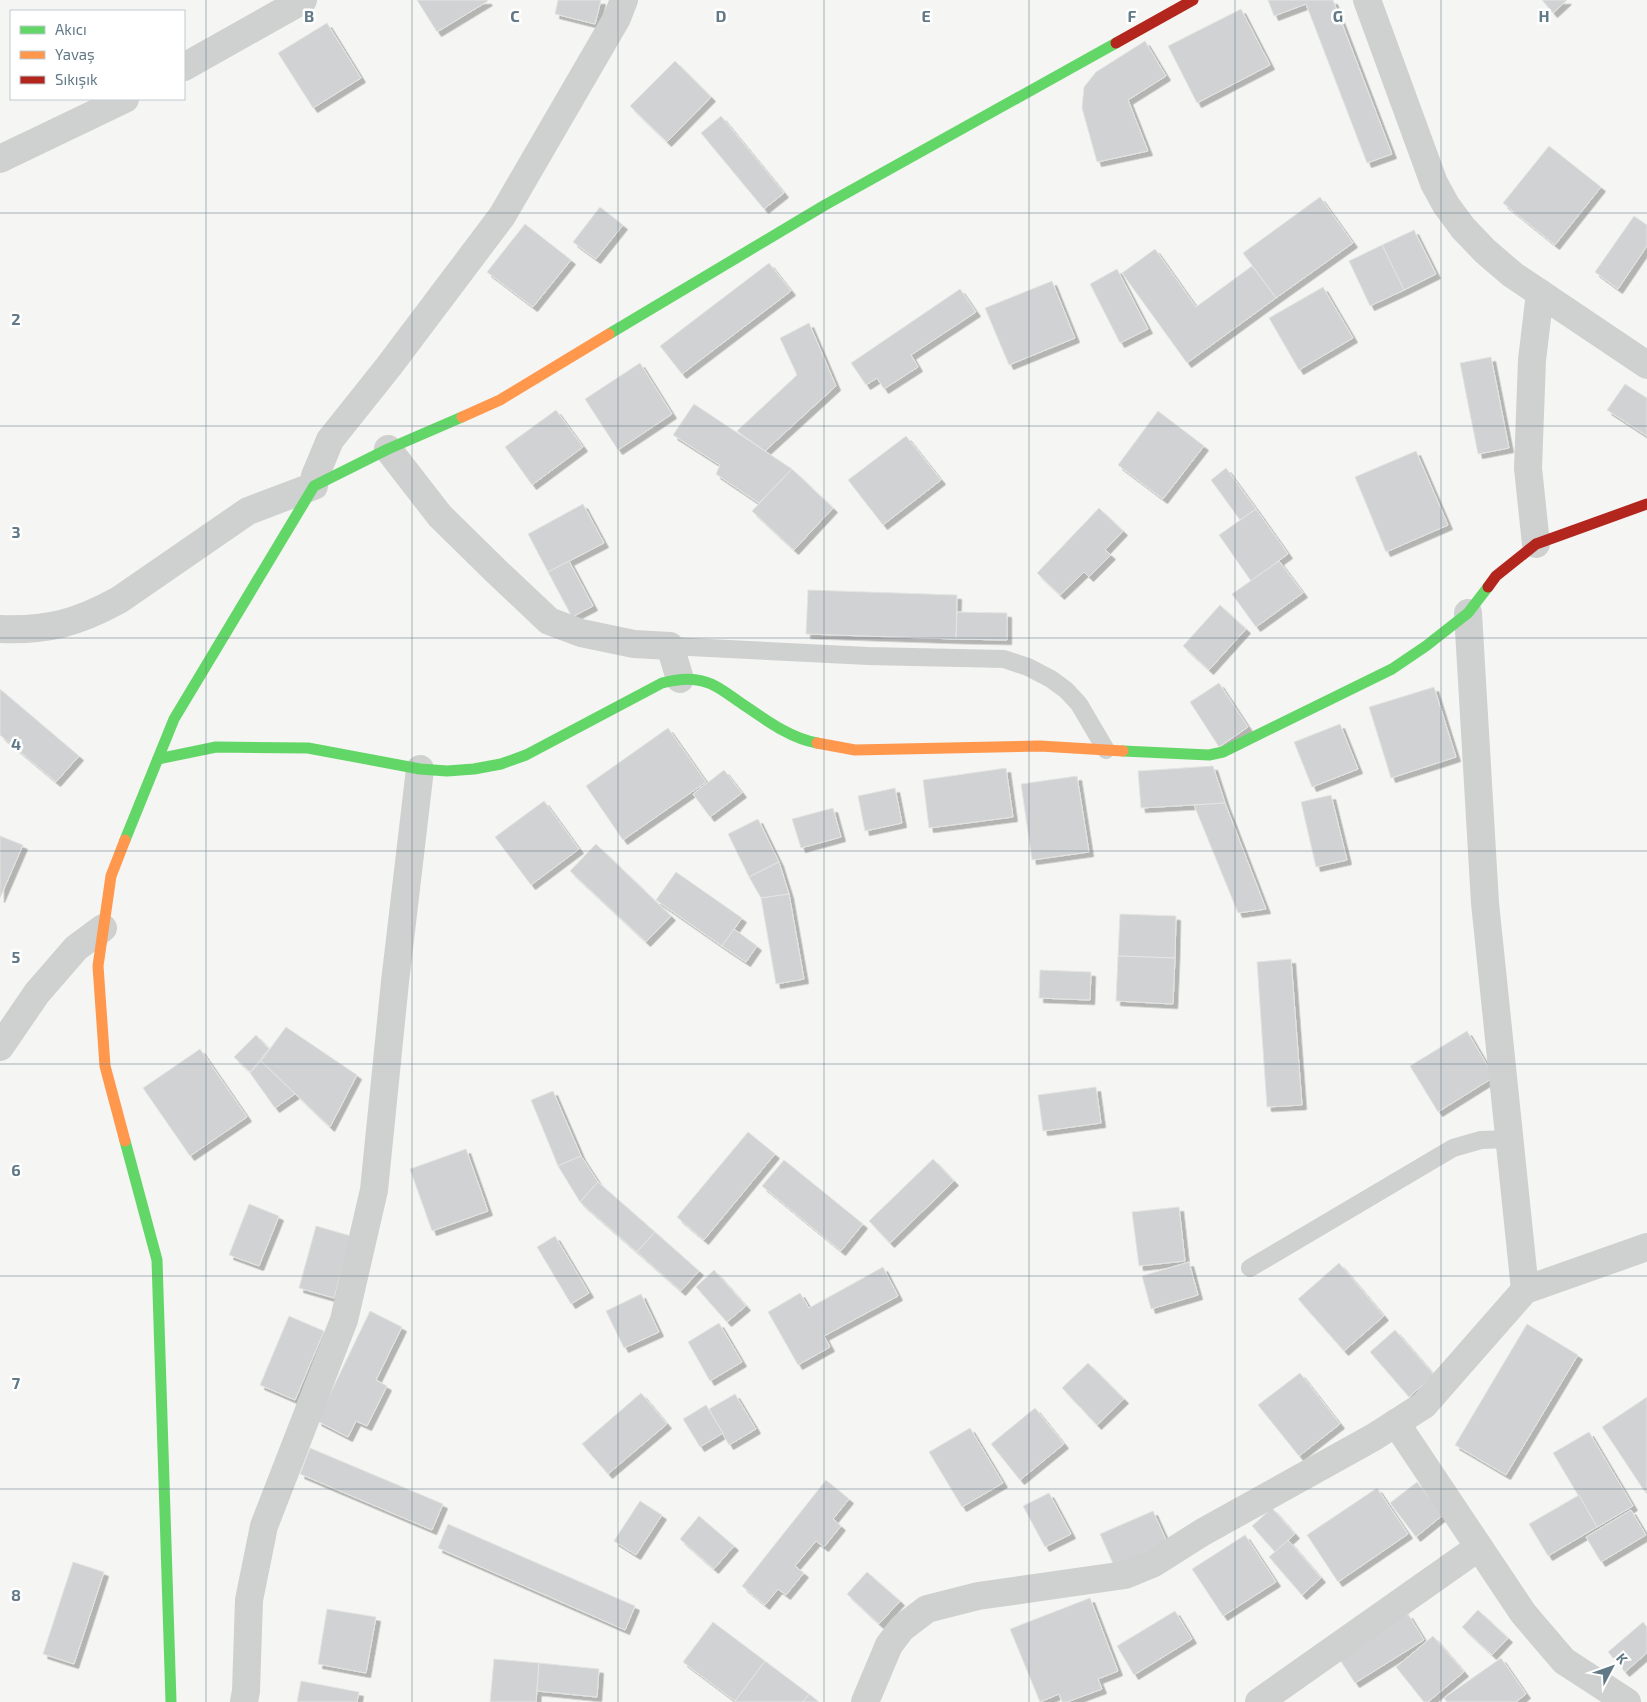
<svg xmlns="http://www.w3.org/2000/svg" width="1647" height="1702" viewBox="0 0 1647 1702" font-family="'Exo 2',sans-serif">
<defs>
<filter id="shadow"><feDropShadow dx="4.5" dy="4.5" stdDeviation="0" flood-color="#0004"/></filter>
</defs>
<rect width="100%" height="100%" fill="#f5f5f3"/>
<g fill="#d1d2d3" stroke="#e4e4e3" filter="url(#shadow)">
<path d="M417,0h70l1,1 -51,31z"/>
<path d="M558,0h43l-6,24 -40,-10z"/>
<path d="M1268,0h65l59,154 -25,9 -61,-159 -32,12z"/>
<path d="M1542,0h25l-14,13z"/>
<path d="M1241,9l29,56 -73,38 -29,-57z"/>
<path d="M327,23l34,55 -48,30 -35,-55z"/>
<path d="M1145,41l21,35 -38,24 20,51 -51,11 -15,-54 2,-21 12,-15z"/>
<path d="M675,61l36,36 -44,45 -37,-36z"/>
<path d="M721,116l63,77 -20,16 -63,-76z"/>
<path d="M1549,146l52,41 -46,58 -52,-42z"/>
<path d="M1320,197l33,46 -77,55 -33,-45z"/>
<path d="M600,207l23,18 -27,34 -23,-17z"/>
<path d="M1634,216l13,9v21l-29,43 -23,-17z"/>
<path d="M525,224l46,36 -38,47 -46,-35z"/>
<path d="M1414,230l22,44 -32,16 -22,-45z"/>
<path d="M1382,245l22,45 -34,16 -21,-45z"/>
<path d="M1155,249l41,58 56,-41 24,32 -89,65 -65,-90z"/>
<path d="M769,263l22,28 -109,83 -22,-28z"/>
<path d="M1117,269l31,60 -28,14 -30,-59z"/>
<path d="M1052,281l23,57 -66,27 -24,-57z"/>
<path d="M1323,287l30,51 -54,32 -30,-52z"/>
<path d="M960,289l16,23 -65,43 7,12 -34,22 -7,-11 -11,7 -15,-22z"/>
<path d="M809,323l27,63 -71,65 -28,-20 60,-56 -17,-37z"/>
<path d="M1491,357l18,91 -31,6 -18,-91z"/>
<path d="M640,363l32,51 -54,36 -33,-51z"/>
<path d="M1625,384l22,14v38l-40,-26z"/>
<path d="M694,404l98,65 -33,34 -43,-29 4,-9 -47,-30z"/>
<path d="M556,410l27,37 -51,38 -27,-38z"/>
<path d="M1158,411l46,35 -41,53 -45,-34z"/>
<path d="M906,436l35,44 -58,45 -35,-45z"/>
<path d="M1416,451l32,74 -62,27 -31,-75z"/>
<path d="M1226,468l30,41 -16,11 -29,-40z"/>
<path d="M792,469l41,39 -39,42 -42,-39z"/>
<path d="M583,504l21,39 -56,29 -20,-38z"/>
<path d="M1099,508l24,23 -18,19 6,5 -22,22 -5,-5 -24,23 -23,-22z"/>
<path d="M1256,509l32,45 -37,27 -32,-46z"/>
<path d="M569,561l24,45 -21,11 -24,-45z"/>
<path d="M1279,561l24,32 -47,34 -24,-33z"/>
<path d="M808,590l149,5 -1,44 -150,-5z"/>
<path d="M1220,605l26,24 -37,41 -26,-24z"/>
<path d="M957,612l50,1v27l-51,-1z"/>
<path d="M1219,683l29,44 -29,20 -29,-45z"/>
<path d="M1434,687l22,70 -65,21 -22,-71z"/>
<path d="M0,689l79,67 -23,26 -56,-47z"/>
<path d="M1340,724l18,45 -46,18 -18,-45z"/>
<path d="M668,728l38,54 -83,58 -37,-54z"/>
<path d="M1213,766l12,37 -84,5 -3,-37z"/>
<path d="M1006,768l7,49 -84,11 -6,-48z"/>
<path d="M724,770l18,23 -32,24 -17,-23z"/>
<path d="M1077,776l12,76 -57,8 -11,-76z"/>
<path d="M895,788l7,35 -37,8 -7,-35z"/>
<path d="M1331,795l16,65 -31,7 -15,-65z"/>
<path d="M544,801l35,48 -48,36 -36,-48z"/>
<path d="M1225,803l41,106 -28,4 -44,-108z"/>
<path d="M833,808l8,29 -40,11 -9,-29z"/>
<path d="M758,819l21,43 -30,15 -21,-43z"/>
<path d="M0,836l23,9 -23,53z"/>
<path d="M596,844l75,72 -25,26 -76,-71z"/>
<path d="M779,862l10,32 -28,4 -12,-21z"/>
<path d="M676,872l66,46 -20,28 -66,-46z"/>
<path d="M789,894l15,85 -28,5 -15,-86z"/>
<path d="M1120,914l56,2 -1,42 -57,-2z"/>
<path d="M734,929l23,17 -11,16 -24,-16z"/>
<path d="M1118,956l57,2 -2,46 -57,-3z"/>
<path d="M1291,959l11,146 -35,2 -10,-145z"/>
<path d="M1040,970l51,2 -1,28 -51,-2z"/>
<path d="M286,1027l71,48 -27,52 -69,-66z"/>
<path d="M1467,1031l27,46 -56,35 -28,-46z"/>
<path d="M256,1035l13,14 -19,23 -16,-15z"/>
<path d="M200,1049l47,68 -57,39 -47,-68z"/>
<path d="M261,1061l34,33 -20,14 -25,-35z"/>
<path d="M1096,1087l5,36 -58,8 -5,-36z"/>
<path d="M553,1091l28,65 -23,10 -27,-66z"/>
<path d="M748,1132l27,22 -71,86 -27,-23z"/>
<path d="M466,1149l22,62 -56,20 -22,-62z"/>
<path d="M581,1156l17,26 -18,20 -22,-36z"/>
<path d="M933,1159l21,22 -64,62 -21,-22z"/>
<path d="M784,1160l79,64 -22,27 -79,-65z"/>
<path d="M598,1182l57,50 -18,20 -57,-50z"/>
<path d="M249,1204l30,12 -20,50 -30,-11z"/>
<path d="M1179,1207l6,54 -46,5 -7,-54z"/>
<path d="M316,1226l35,10 -17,62 -35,-10z"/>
<path d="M655,1232l44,39 -18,20 -44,-39z"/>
<path d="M555,1236l34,57 -18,11 -34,-57z"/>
<path d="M1189,1262l9,33 -47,14 -9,-33z"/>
<path d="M1339,1263l45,53 -40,35 -46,-52z"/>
<path d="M883,1267l15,29 -74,40 6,11 -32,18 -30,-53 32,-19 9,15z"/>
<path d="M714,1270l32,36 -19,16 -31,-35z"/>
<path d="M641,1294l18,38 -35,16 -18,-37z"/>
<path d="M370,1311l32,16 -26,53 11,6 -20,40 -11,-5 -8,16 -31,-16z"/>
<path d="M289,1316l35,15 -29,69 -35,-15z"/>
<path d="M719,1323l23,39 -32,19 -22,-39z"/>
<path d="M1527,1324l51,31 -72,120 -51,-30z"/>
<path d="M1395,1330l39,45 -25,22 -39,-45z"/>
<path d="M1088,1363l36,36 -27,26 -35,-37z"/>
<path d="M1300,1373l40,51 -41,32 -41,-51z"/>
<path d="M641,1393l26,31 -59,50 -26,-30z"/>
<path d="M735,1394l21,35 -27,16 -20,-36z"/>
<path d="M1647,1397v94l-2,1 -43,-65z"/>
<path d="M706,1405l17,28 -23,14 -17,-28z"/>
<path d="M1035,1408l29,36 -44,36 -29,-36z"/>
<path d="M970,1428l33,55 -41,24 -33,-55z"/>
<path d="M1589,1432l44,74 -36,21 -44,-74z"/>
<path d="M310,1448l133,56 -11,26 -132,-56z"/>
<path d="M826,1480l23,19 -16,20 8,7 -17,21 -8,-6 -21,25 9,7 -18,22 -8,-6 -13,16 -23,-19z"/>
<path d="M1417,1482l26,33 -27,22 -26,-34z"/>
<path d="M1377,1488l31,46 -70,48 -31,-47z"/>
<path d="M1049,1493l22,41 -26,13 -22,-41z"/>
<path d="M1579,1495l18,32 -49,29 -19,-32z"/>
<path d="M640,1501l22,14 -26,40 -22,-14z"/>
<path d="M1272,1508l23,26 -20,18 -23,-26z"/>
<path d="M1631,1510l15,25 -45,27 -15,-25z"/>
<path d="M1153,1511l14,31 -53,24 -14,-32z"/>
<path d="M699,1516l35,30 -20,23 -34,-30z"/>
<path d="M448,1524l187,82 -10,24 -187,-82z"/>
<path d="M1245,1535l31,47 -53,34 -31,-47z"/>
<path d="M1288,1540l33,38 -19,17 -33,-38z"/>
<path d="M73,1562l31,10 -30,92 -31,-10z"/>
<path d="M867,1572l33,29 -21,23 -32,-30z"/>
<path d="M1090,1598l28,73 -20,8 4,10 -35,13h-5l-3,-8 -19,8 -30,-73z"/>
<path d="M327,1609l49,8 -10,56 -48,-9z"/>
<path d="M1478,1610l30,28 -16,17 -30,-28z"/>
<path d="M1175,1611l17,28 -58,36 -17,-29z"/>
<path d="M1408,1614l16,26 -69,43 -17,-26z"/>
<path d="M713,1622l52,39 -30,40 -52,-39z"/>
<path d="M1643,1622l4,5v26l-22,19 -17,-20z"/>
<path d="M1433,1636l31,36 -36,30h-4l-28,-35z"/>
<path d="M1501,1658l25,36 -10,8h-69l-3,-4z"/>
<path d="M494,1659l45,4 -3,39h-46z"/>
<path d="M765,1661l44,33 -6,8h-66l-2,-1z"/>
<path d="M539,1663l60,6 -2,28 -60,-6z"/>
<path d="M301,1681l58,11 -2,10h-60z"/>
<path d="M809,1694l10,8h-16z"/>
</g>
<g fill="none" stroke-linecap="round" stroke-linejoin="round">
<g stroke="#cfd0d0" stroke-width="18">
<path d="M670,646l198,10 136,3 24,8 23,12 15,11 13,14 27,46"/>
<path d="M1250,1268l203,-120 28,-8 28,-1"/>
</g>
<g stroke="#cfd0d0" stroke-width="28">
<path d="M1367,0l67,183 12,22 17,23 22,23 28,24 134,90"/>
<path d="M184,67l119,-67"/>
<path d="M0,159l125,-60"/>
<path d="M388,449l52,67 55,54 54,51 32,12 53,11 36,2 10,33"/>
<path d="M1536,544l-8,-76 4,-108 8,-67"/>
<path d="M1468,613l17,290 40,387"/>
<path d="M0,629c47,2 77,-6 119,-29l129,-89 66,-25 1,-10 15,-36 59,-74 113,-150 115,-198 7,-18"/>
<path d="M0,1047l37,-54 39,-45 27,-20"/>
<path d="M1396,1423l127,190 41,48 63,41"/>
<path d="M244,1702l2,-11 3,-91 15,-74 80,-206 30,-130 21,-208 25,-213"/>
<path d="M865,1702l24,-57 13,-17 25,-19 51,-13 147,-21 29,-12 49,-31 171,-95 50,-32 101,-115 122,-43"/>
<path d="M1259,1702l220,-155"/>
</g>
<g stroke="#63d668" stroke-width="11">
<path d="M609,334l216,-129 291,-162"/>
<path d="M1123,751l86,4 14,-3 169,-83 34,-23 42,-33 20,-26"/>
<path d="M158,759l58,-12 92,1 112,21 27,2 27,-2 27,-5 25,-9 136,-72c12,-3 23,-5 35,-3 16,2 28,12 41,21 24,16 50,37 79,42"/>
<path d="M125,840l49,-121 140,-233 74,-37 74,-32"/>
<path d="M125,1141l32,119 14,442"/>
</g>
<g stroke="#ff974d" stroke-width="11">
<path d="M462,417l38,-17 109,-66"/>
<path d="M817,743l38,7 185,-4 83,5"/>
<path d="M125,1141l-20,-75 -7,-100 13,-90 14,-36"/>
</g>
<g stroke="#b3261e" stroke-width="11">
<path d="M1116,43l77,-43"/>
<path d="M1488,587l8,-11 40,-32 111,-40"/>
</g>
</g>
<path fill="none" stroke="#627987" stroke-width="1" stroke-opacity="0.55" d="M206,0v1702M412,0v1702M618,0v1702M824,0v1702M1029,0v1702M1235,0v1702M1441,0v1702M0,213h1647M0,426h1647M0,638h1647M0,851h1647M0,1064h1647M0,1276h1647M0,1489h1647"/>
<g font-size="16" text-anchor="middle" font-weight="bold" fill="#627987" stroke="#fff" stroke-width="5" stroke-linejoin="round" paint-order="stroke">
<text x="309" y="22">B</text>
<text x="515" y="22">C</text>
<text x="721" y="22">D</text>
<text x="926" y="22">E</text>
<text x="1132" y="22">F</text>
<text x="1338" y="22">G</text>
<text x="1544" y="22">H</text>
<text x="16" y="325">2</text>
<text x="16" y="538">3</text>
<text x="16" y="750">4</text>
<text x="16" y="963">5</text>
<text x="16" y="1176">6</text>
<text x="16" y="1389">7</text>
<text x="16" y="1601">8</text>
</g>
<rect x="10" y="10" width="175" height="90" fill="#ffffff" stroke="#c0c9cf"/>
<rect x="20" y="26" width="25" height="8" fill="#63d668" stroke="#c0c9cf"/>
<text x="55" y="35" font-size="15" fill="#627987">Akıcı</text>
<rect x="20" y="51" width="25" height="8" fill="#ff974d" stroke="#c0c9cf"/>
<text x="55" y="60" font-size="15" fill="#627987">Yavaş</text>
<rect x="20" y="76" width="25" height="8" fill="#b3261e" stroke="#c0c9cf"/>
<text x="55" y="85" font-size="15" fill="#627987">Sıkışık</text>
<g transform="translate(1612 1667) rotate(49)" stroke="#ffffff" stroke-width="4" paint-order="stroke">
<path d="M0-4L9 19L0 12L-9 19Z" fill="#627987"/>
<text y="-8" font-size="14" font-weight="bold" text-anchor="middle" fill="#627987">K</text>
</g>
</svg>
